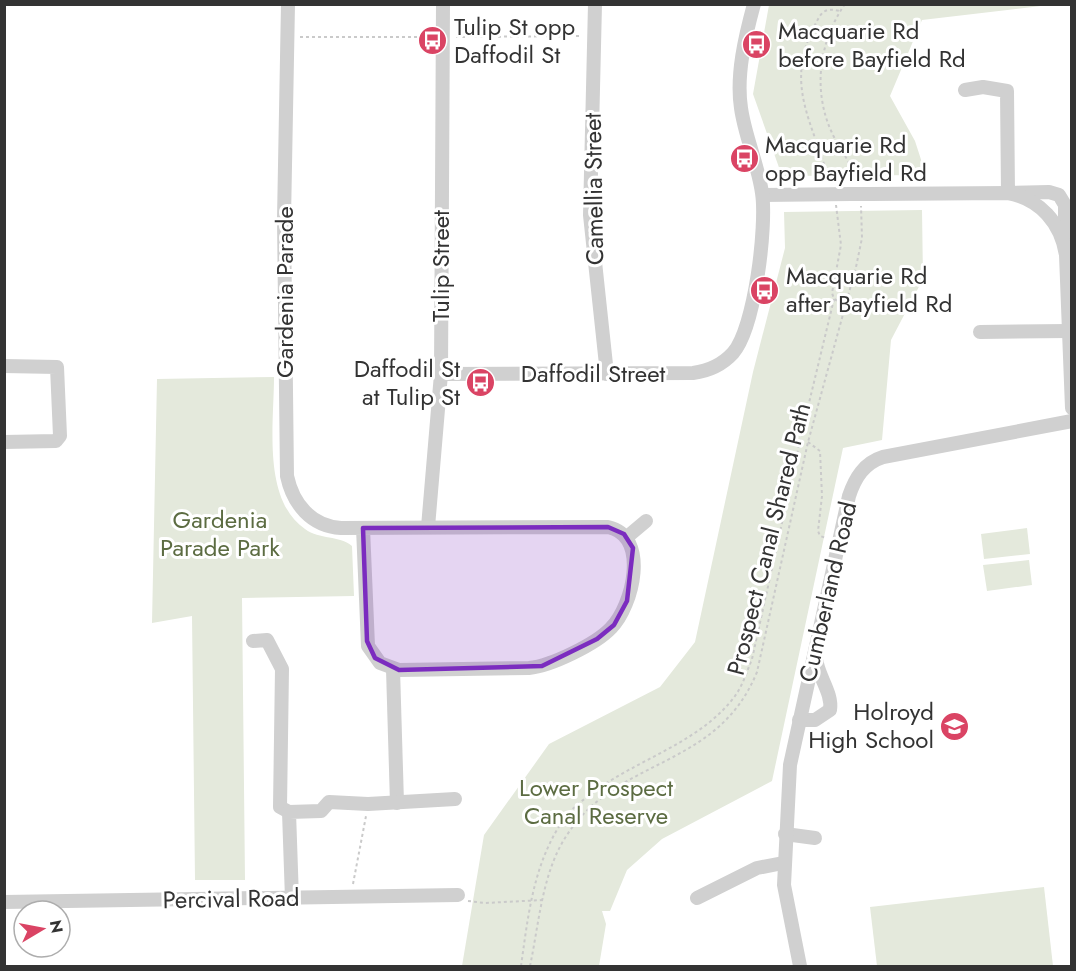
<svg xmlns="http://www.w3.org/2000/svg" width="1076" height="971" viewBox="0 0 1076 971" font-family="Jost,sans-serif">
<rect width="100%" height="100%" fill="#fff"/>
<g fill="#e4e9dc">
<path d="M769,5v-1l280,1 -127,15 -32,76 25,45 11,34 -144,1 -29,-82z"/>
<path d="M922,210l1,69 -32,61 -9,100 -39,8 -71,333 -110,58 -35,31 -17,41h-8l4,13 -7,42h-137l22,-131 65,-91 111,-57 35,-45 58,-270 32,-124 -1,-36z"/>
<path d="M274,377c0,47 -12,122 31,152 15,11 34,6 47,17l2,50 -112,2 3,282h-50l-3,-264 -40,7 5,-244z"/>
<path d="M1027,528l3,26 -46,5 -3,-25z"/>
<path d="M1029,560l3,25 -45,6 -4,-26z"/>
<path d="M1044,887l9,79h-176l-7,-59z"/>
</g>
<g fill="none" stroke-linecap="round" stroke-linejoin="round">
<g stroke="#cacaca" stroke-width="2" stroke-dasharray="3 3" stroke-linecap="butt">
<path d="M845,4c-27,39 -33,90 -11,133 8,15 18,28 23,45"/>
<path d="M300,37h132"/>
<path d="M456,37l126,-1"/>
<path d="M829,182c-13,-55 -46,-95 -15,-155 7,-14 9,-20 26,-16"/>
<path d="M836,205l5,40 -9,48 2,6 13,6"/>
<path d="M808,442l12,9 2,45 -4,35 2,5 6,2"/>
<path d="M353,884l13,-68"/>
<path d="M468,901l17,2 58,-3"/>
<path d="M521,966c7,-49 12,-101 41,-144 8,-13 21,-22 33,-31 45,-33 106,-49 140,-95 8,-11 12,-25 17,-37l50,-227 32,-133"/>
<path d="M530,966c9,-42 12,-94 37,-131 51,-79 150,-65 190,-163l51,-230 48,-175 6,-29 -1,-32"/>
</g>
<g stroke="#d0d0d0" stroke-width="14">
<path d="M288,4l-4,215 3,257c6,28 24,50 54,52l267,-1c42,9 25,79 3,101 -15,16 -60,38 -82,40l-130,2 -19,-7 -12,-17 -5,-118"/>
<path d="M595,4l-5,211 17,159"/>
<path d="M965,90l18,-3 24,4 1,102 41,-1 10,3 6,10v35"/>
<path d="M870,194l138,-1c32,6 53,30 58,62l6,153"/>
<path d="M763,195l88,-1"/>
<path d="M980,332l88,-1"/>
<path d="M4,366l53,1 3,69 -4,5 -52,1"/>
<path d="M441,374l252,-1c15,-2 30,-9 40,-20 22,-25 34,-128 29,-160 -4,-29 -17,-56 -21,-85 -5,-33 4,-71 13,-104"/>
<path d="M428,527l13,-153 2,-370"/>
<path d="M627,537l19,-16"/>
<path d="M253,641l14,-1 15,29 -2,138 9,5"/>
<path d="M393,669l4,134"/>
<path d="M799,720h16l15,-10c3,-17 -13,-35 -14,-52"/>
<path d="M785,834l30,4"/>
<path d="M697,898l60,-30 26,-5"/>
<path d="M292,899l-3,-87 32,-1 8,-9 39,2 87,-5"/>
<path d="M4,902l454,-7"/>
<path d="M800,966l-16,-81 6,-120 59,-269c6,-18 15,-33 34,-39l189,-36"/>
</g>
<path stroke="#d0d0d0" stroke-width="14" d="M851,194h19"/>
</g>
<path fill="#7b2cbf" fill-opacity="0.2" stroke="#7b2cbf" stroke-width="4.5" stroke-linejoin="round" d="M608,527l16,7 9,14 -6,53 -13,24 -17,14 -55,27 -143,4 -24,-12 -8,-17 -4,-113z"/>
<defs>
<symbol id="bus-disc" viewBox="-11 -11 22 22"><circle r="9.5" fill="#da4464" stroke="#fff"/><path d="M-5-6H5V4H4V6H2V4H-2V6H-4V4H-5ZM-3.5-4V0h7V-4ZM-3.5 1.2v1.5H-2V1.2ZM2 1.2v1.5H3.5V1.2Z" fill="#fff"/></symbol>
<symbol id="school-disc" viewBox="-11 -11 22 22"><circle r="9.5" fill="#da4464" stroke="#fff"/><path d="M0-5L7-2L0 1L-7-2ZM-4 1L0 2.5L4 1V4Q0 6-4 4Z" fill="#fff"/></symbol>
</defs>
<g fill-rule="evenodd">
<use href="#bus-disc" x="416" y="24" width="33" height="33"/>
<use href="#bus-disc" x="740" y="28" width="33" height="33"/>
<use href="#bus-disc" x="728" y="142" width="33" height="33"/>
<use href="#bus-disc" x="748" y="274" width="33" height="33"/>
<use href="#bus-disc" x="464" y="366" width="33" height="33"/>
<use href="#school-disc" x="938" y="710" width="33" height="33"/>
</g>
<g text-anchor="middle" stroke-width="6" stroke-linejoin="round" paint-order="stroke">
<g font-size="24" fill="#333" stroke="#fff" text-anchor="start">
<text x="454" y="35">Tulip St opp<tspan x="454" dy="28">Daffodil St</tspan></text>
<text x="778" y="39">Macquarie Rd<tspan x="778" dy="28">before Bayfield Rd</tspan></text>
<text x="765" y="153">Macquarie Rd<tspan x="765" dy="28">opp Bayfield Rd</tspan></text>
<text x="786" y="284">Macquarie Rd<tspan x="786" dy="28">after Bayfield Rd</tspan></text>
<text x="460" y="377" text-anchor="end">Daffodil St<tspan x="460" dy="28">at Tulip St</tspan></text>
<text x="934" y="720" text-anchor="end">Holroyd<tspan x="934" dy="28">High School</tspan></text>
</g>
<g font-size="24" fill="#333" stroke="#fff">
<text transform="translate(594 189) rotate(-91)" y="8">Camellia Street</text>
<text transform="translate(441 266) rotate(-90)" y="8">Tulip Street</text>
<text transform="translate(285 292) rotate(-90)" y="8">Gardenia Parade</text>
<text x="593" y="382">Daffodil Street</text>
<text transform="translate(769 539) rotate(-76)" y="8">Prospect Canal Shared Path</text>
<text transform="translate(828 592) rotate(-77)" y="8">Cumberland Road</text>
<text transform="translate(231 899) rotate(-1)" y="8">Percival Road</text>
</g>
<g font-size="24" fill="#5c6c42" stroke="#fff">
<text x="220" y="528">Gardenia<tspan x="220" dy="28">Parade Park</tspan></text>
<text x="596" y="796">Lower Prospect<tspan x="596" dy="28">Canal Reserve</tspan></text>
</g>
</g>
<rect width="1076" height="971" fill="none" stroke="#333333" stroke-width="12"/>
<g transform="translate(42 929) rotate(80)"><circle r="28" fill="#ffffff" stroke="#adadad" stroke-width="1.5"/>
<path d="M0-4.5L10 22L0 15L-10 22Z" fill="#da4464"/>
<text y="-9" font-size="16" font-weight="bold" text-anchor="middle" fill="#333333">N</text>
</g>
</svg>
